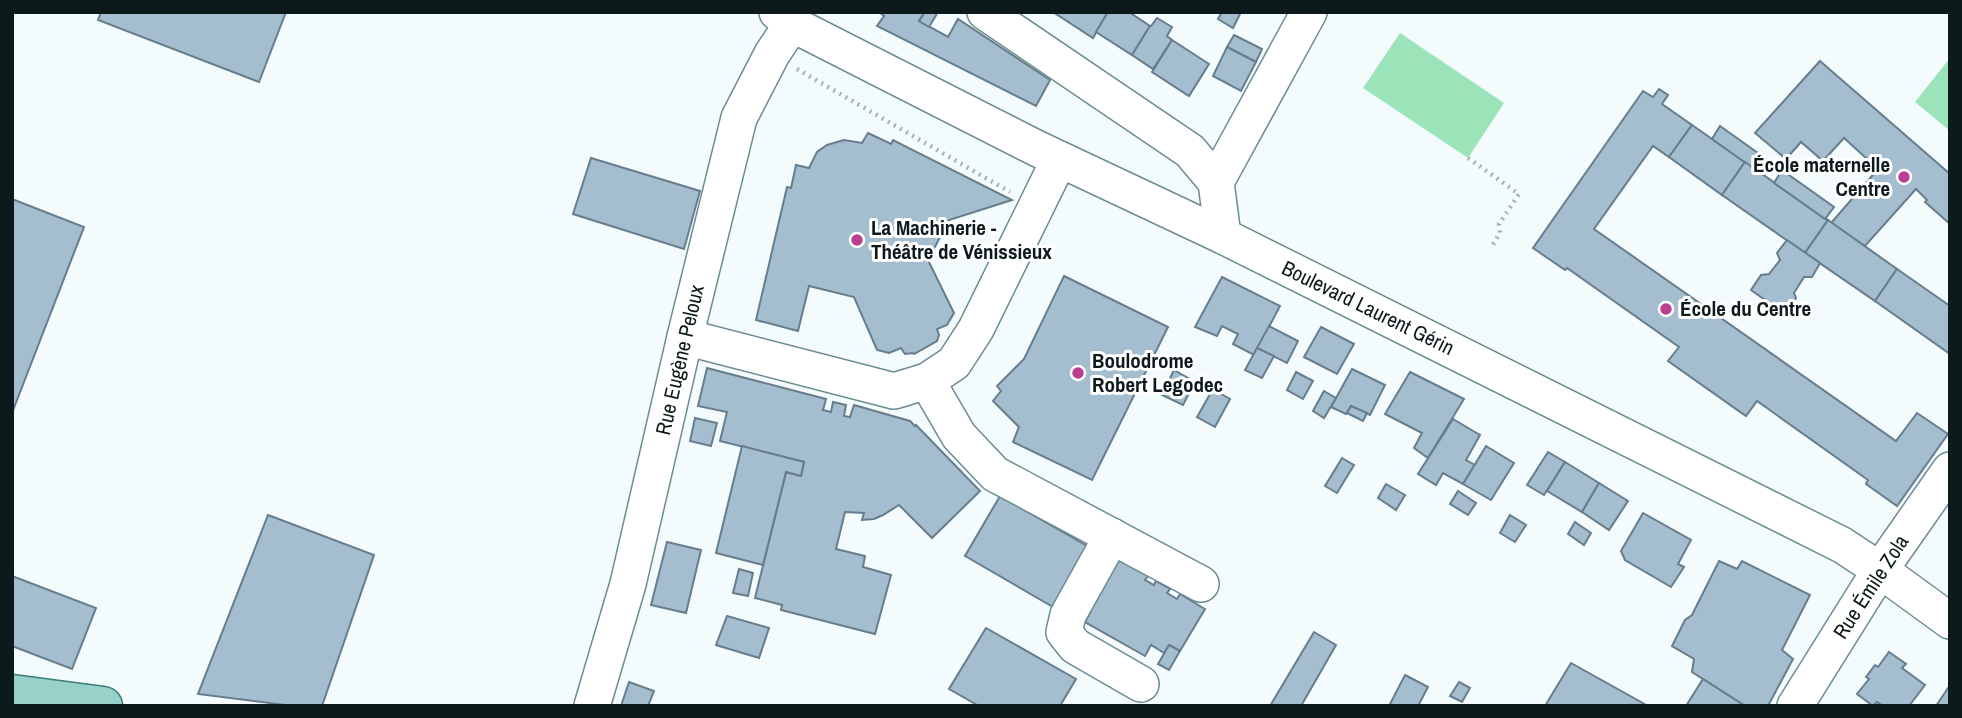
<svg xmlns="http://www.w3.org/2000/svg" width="1962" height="718" viewBox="0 0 1962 718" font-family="'Archivo Narrow',sans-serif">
<rect width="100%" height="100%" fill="#f4fbfc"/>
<g fill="#9be3b9">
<path d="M1400,33l104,70 -36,55 -105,-70z"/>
<path d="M1950,58v73l-35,-29z"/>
</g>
<g fill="#a4becf" stroke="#667d8d" stroke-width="2">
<path d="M101,12h185l-27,70 -161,-62z"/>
<path d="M879,12h46l-6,9 29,16 10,-18 92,61 -14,26 -159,-80 7,-10z"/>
<path d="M925,12h13l-9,15 -10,-6z"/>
<path d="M1053,12h55l-15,26z"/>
<path d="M1108,12h21l21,14 -18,29 -36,-23z"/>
<path d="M1222,12h19l-8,16 -15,-9z"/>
<path d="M1157,18l15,9 -5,9 5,4 -19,29 -21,-14 18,-29h1z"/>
<path d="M1234,35l28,14 -6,13 -29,-15z"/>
<path d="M1172,40l37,24 -20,32 -37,-24z"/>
<path d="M1227,47l29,15 -15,29 -28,-15z"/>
<path d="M1820,61l130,113v50l-25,-22 2,-2 -11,-11 -51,57 -34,-23 47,-54 -34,-31 -21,23 -22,-19 -15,17 -31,-26z"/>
<path d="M1659,89l9,6 -6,9 30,21 -23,32 -16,-11 -59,83 302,212 21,-28 31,21 -51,72 -31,-22 2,-4 -111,-79 -11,15 -78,-55 11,-14 -112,-79 -2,2 -32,-22 110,-157 10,6z"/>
<path d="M1692,125l53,37 -23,33 -53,-38z"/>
<path d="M1720,126l52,37 -8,13 -52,-37z"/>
<path d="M868,133l23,11 2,-4 119,60 -63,20 -21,40 26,53 -7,12 -10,4 2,6 -2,6 -23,13 -1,-1 -8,1 -4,-6 -12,5 -12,-3 -23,-53 -45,-11 -11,45 -42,-11 31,-133 4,1 5,-23 13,3 8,-16 10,-7 17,-5 18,3z"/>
<path d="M591,158l109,33 -16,58 -111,-35z"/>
<path d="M1745,162l83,58 -23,33 -83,-58z"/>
<path d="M1782,170l52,37 -9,12 -51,-36z"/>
<path d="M12,199l72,28 -72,186z"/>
<path d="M1828,220l69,49 -22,32 -70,-48z"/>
<path d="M1787,240l33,23 -8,14h-8l-10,16 2,5 -11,16 -34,-24 10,-15 8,-1 11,-14 -3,-7z"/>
<path d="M1897,269l53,37v48l-75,-53z"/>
<path d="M1064,276l104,51 -76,153 -79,-38 6,-15 -26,-26 8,-10 -4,-5 27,-27z"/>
<path d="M1222,277l58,29 -26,49 -21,-11 5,-10 -16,-8 -5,10 -22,-9z"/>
<path d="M1269,326l29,15 -11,22 -30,-15z"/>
<path d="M1321,327l33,17 -17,30 -33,-17z"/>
<path d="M1257,348l17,8 -12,22 -17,-8z"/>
<path d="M707,368l119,31 -3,11 8,2 2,-10 13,3 -2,11 6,1 4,-12 56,16 5,5 1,-1 64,66 -48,47 -33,-33 -16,10 -9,4 -12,1 2,-7 -19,-1 -9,37 29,7 -2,11 28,8 -16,59 -94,-24 1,-5 -27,-7 31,-126 15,4 3,-14 -84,-21 7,-29 -29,-6z"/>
<path d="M1352,369l33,16 -15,30 -19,-9 -5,8 -15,-7z"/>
<path d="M1174,370l21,12 -12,23 -21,-10z"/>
<path d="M1296,372l17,9 -10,18 -16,-9z"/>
<path d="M1410,372l54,27 -36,59 -14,-10 8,-15 -37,-19z"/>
<path d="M1213,389l17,10 -15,28 -18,-10z"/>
<path d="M1324,391l12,7 -12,20 -11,-7z"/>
<path d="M1351,406l16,7 -4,8 -16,-8z"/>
<path d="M695,418l22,5 -6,23 -21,-5z"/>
<path d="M1453,419l27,16 -14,25 9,5 -12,19 -20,-11 -7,12 -18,-11z"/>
<path d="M742,446l62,16 -3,14 -15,-4 -23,93 -47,-12z"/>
<path d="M1486,446l28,17 -23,37 -28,-16z"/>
<path d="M1548,452l17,10 -21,33 -17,-10z"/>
<path d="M1342,458l12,7 -17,28 -12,-7z"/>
<path d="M1565,462l34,21 -17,29 -35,-21z"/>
<path d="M1599,483l29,18 -19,29 -27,-18z"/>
<path d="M1386,484l19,11 -9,15 -18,-12z"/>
<path d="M1458,491l18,12 -8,12 -18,-11z"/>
<path d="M1000,496l89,51 -36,60 -88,-51z"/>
<path d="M1643,513l48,27 -13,24 6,3 -13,20 -46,-27 -4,-9z"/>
<path d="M268,515l106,40 -52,151h-29l-95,-12z"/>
<path d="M1510,515l16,10 -11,17 -15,-9z"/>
<path d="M1575,522l16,11 -7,12 -16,-11z"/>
<path d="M667,542l34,8 -15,63 -35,-8z"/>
<path d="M1115,557l33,19 -3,4 9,5 2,-4 14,8 -3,4 10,6 3,-5 25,15 -25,42 -11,-6 -5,8 -13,-8 -6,11 -60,-34 6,-11 -5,-3z"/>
<path d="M1719,561l18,8 5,-8 68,34 -28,55 11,9 -25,47h-23l-53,-34 2,-13 -22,-13 13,-26 7,-5z"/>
<path d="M739,569l14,4 -5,23 -15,-3z"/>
<path d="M12,576l84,32 -24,61 -60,-23z"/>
<path d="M727,616l42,12 -10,30 -43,-13z"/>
<path d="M986,628l90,51 -16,27h-81l-30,-17z"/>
<path d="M1314,632l22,13 -35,61h-31z"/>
<path d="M1169,645l11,6 -11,19 -11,-6z"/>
<path d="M1889,652l17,12 -4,4 23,17 -16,21h-26l-6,-4 -4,4 -16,-12 12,-15 -3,-2 9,-12 3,2z"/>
<path d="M1571,663l77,43h-103z"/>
<path d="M1405,675l23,12 -10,19h-29z"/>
<path d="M1703,679l42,27h-59z"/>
<path d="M629,682l25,9 -6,15h-27z"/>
<path d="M1459,682l11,6 -8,14 -12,-6z"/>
<path d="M1950,685v21h-14z"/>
</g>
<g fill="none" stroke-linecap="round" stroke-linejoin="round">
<defs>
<g id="minor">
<path d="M777,12l15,12 244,124 187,88 619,309 38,25 70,51"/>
<path d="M985,12l205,139 26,31 7,54"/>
<path d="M1216,182l93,-170"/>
<path d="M685,337l209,54 33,-10 27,-18 22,-34 83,-169"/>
<path d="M927,381l32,55 36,38 206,110"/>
<path d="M1112,536l-44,79 -4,17 11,14 66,38"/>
<path d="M592,706l36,-122 57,-247 54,-219 33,-64 20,-30"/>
<path d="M1795,706l85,-136 70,-100"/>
</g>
<path id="major" d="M12,694l91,12"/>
</defs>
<use href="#minor" stroke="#6c8c92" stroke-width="38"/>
<use href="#major" stroke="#397d76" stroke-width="41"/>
<g stroke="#a8b1b2" stroke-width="4.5" stroke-dasharray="2 5" stroke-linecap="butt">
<path d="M797,69l213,123"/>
<path d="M1950,95v1"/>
<path d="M1468,158l51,36 -20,30 1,9 -8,13"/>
</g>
<use href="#minor" stroke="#fff" stroke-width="35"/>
<use href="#major" stroke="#97d1ca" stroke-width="38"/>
</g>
<g fill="#ba3f91" stroke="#fff" stroke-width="2.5">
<circle cx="1904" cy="177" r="7"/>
<circle cx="857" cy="240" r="7"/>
<circle cx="1666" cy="309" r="7"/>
<circle cx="1078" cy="373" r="7"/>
</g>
<g text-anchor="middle" stroke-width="6" stroke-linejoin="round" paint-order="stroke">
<g font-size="21" font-weight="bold" fill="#0d1a1c" stroke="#fff" text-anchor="start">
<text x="1890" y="172" text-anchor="end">École maternelle<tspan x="1890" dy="24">Centre</tspan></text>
<text x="871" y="235">La Machinerie -<tspan x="871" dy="24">Théâtre de Vénissieux</tspan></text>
<text x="1680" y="316">École du Centre</text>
<text x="1092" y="368">Boulodrome<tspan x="1092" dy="24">Robert Legodec</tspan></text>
</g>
<g font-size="21" fill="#0d1a1c" stroke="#fff">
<text transform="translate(1368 308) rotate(26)" y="7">Boulevard Laurent Gérin</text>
<text transform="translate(680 360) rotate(-77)" y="7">Rue Eugène Peloux</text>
<text transform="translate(1871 587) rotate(-57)" y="7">Rue Émile Zola</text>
</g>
</g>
<rect width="1962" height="718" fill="none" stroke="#0d1a1c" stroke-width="28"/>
</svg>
